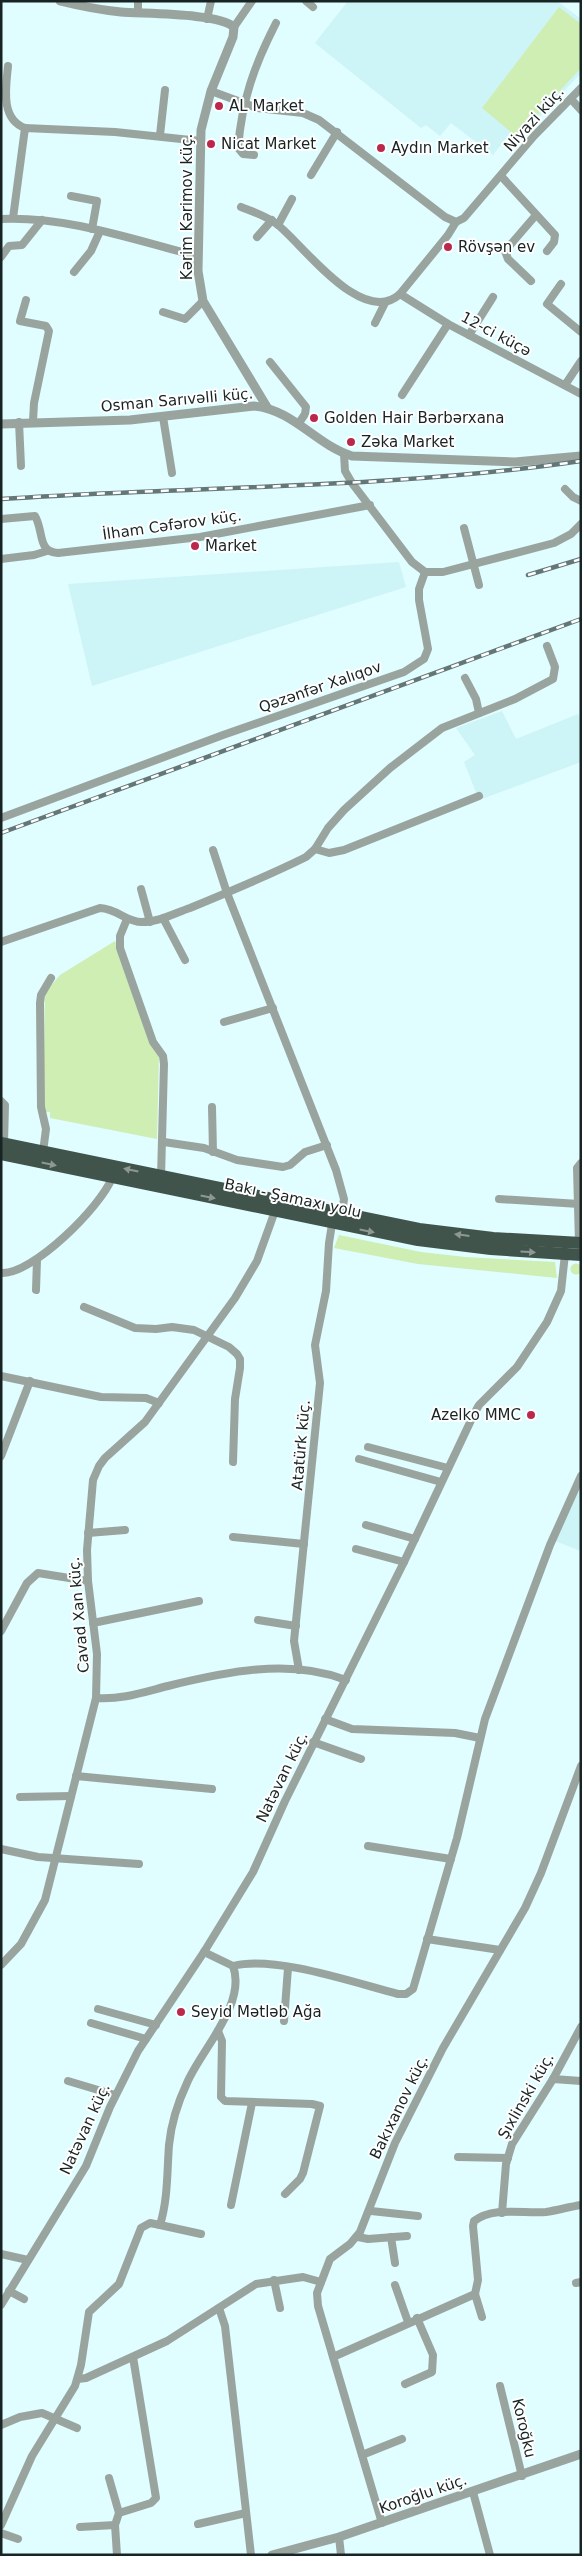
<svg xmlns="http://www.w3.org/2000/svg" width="582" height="2556" viewBox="0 0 582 2556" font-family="'DejaVu Sans',sans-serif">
<rect width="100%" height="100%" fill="#e0fdff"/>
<g fill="#cdf4f6">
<path d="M348,1h209l24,18v54l-65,69 -8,-6 -15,19 -42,-32 -11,13 -14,-11 -5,3 -106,-85z"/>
<path d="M399,562l7,25 -314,99 -24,-102z"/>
<path d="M502,711l14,28 62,-25 3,8v40l-102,38 -15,-38 11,-7 -19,-27z"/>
<path d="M581,1486v65l-26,-10z"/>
</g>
<g fill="#ceeeb3">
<path d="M559,7l22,17v44l-64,69 -35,-29z"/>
<path d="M115,941l44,115 -2,83 -107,-21v-6h-7l2,-119 15,-18z"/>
<path d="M339,1235l82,17 44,5 90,5 2,16 -139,-14 -84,-16z"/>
<circle cx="576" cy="1269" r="5.5"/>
</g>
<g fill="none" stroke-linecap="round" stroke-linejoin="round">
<g stroke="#9aa49f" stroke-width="8">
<path d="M306,1l7,6"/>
<path d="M138,13v-12"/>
<path d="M207,19l4,-18"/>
<path d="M234,27l18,-26"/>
<path d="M8,66c-2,21 -8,53 17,62"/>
<path d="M211,91l46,17 46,5 16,7 126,97 11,5 8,-4 70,-82 47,-48"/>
<path d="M571,99l10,11"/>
<path d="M160,135l5,-45"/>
<path d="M254,155l-11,-1 -5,-6c4,-48 16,-82 38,-125"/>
<path d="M311,175l26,-43"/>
<path d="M502,177l53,58 -1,7 -7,9"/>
<path d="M71,196l26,5 -5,28"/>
<path d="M241,207c13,5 26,9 37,18 26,21 85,103 122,69"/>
<path d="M13,218l12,-90 90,4 85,9"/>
<path d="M1,219c66,-3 133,21 196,37"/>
<path d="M456,222l-8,13 -48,59 48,30 133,70"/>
<path d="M278,225l14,-26"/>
<path d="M257,237l15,-17"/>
<path d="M1,257l8,-11 13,-1 20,-25"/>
<path d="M74,272l17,-21 9,-20"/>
<path d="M531,281l-23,-22 -3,-8 31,-36"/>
<path d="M561,284l-14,20 34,28"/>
<path d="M26,300l-6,21 26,5 3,5 -15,72 -1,18"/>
<path d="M163,312l22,7 18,-18"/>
<path d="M375,323l10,-20"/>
<path d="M469,335l24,-38"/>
<path d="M270,362l36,45 -1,7 -6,9"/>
<path d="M565,385l16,-24"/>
<path d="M402,395l46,-71"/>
<path d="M163,417l9,56"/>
<path d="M19,422l2,44"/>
<path d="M344,454l1,17 7,12 60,79 13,10"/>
<path d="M565,489l8,8 8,4"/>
<path d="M1,519l34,-3c9,15 2,36 23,37l142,-16 170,-32"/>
<path d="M464,528l15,57"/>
<path d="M1,559l33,-4 13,-4"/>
<path d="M425,572h18l111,-29 17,-9 10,-10"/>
<path d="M465,678l11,21 3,14"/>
<path d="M1,818l222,-83 181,-63 20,-13 4,-10 -9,-49v-11l6,-17"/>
<path d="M315,849l14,4 15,-3 135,-54"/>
<path d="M213,850l14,43 109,277 8,29 -2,15"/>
<path d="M141,889l9,33"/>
<path d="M163,918l22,42"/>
<path d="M127,919l-7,17v12l33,94 10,14 1,8 -3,113"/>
<path d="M1,942l99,-34c18,1 26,14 42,14 17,0 33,-9 48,-14 39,-16 78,-32 116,-51l9,-8 13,-21 16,-18 46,-42 52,-40 73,-29 38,-20 2,-12 -8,-21"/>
<path d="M224,1022l49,-14"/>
<path d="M1,1101l4,4 -1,38"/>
<path d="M212,1107l1,45"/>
<path d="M164,1142l40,6 33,12 46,7 7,-2 15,-13 22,-7"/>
<path d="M43,1152l3,-23 -5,-22 -1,-104 1,-8 10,-17"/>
<path d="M499,1199l80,5"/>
<path d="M579,1243l-2,-75 4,-5"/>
<path d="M1,1273c32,2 100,-67 111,-95"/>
<path d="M36,1290l1,-30"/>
<path d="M84,1307l51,21 21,1 16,-2 22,3 35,17 8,7 3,5v9l-5,31 -2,63"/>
<path d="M1,1376l100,21 45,1 13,5"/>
<path d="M368,1447l80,21"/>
<path d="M1,1456l29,-75"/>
<path d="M359,1459l82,23"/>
<path d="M366,1525l49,14"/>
<path d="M88,1533l37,-3"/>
<path d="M233,1537l71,7"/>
<path d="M356,1549l48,13"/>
<path d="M258,1620l38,6"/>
<path d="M93,1623l106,-22"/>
<path d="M1,1631l26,-48 11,-10 50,8"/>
<path d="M299,1670l-5,-29 26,-258 -5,-38 11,-54 3,-48 3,-19"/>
<path d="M96,1698c25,2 48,-6 72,-12 57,-14 121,-28 178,-6"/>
<path d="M325,1719l27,10 103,4 25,5"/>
<path d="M313,1742l48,17"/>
<path d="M76,1776l136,13"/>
<path d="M20,1797l51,-1"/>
<path d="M368,1846l83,13"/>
<path d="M1,1849l37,8 101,7"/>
<path d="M427,1939l73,11"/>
<path d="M1,1965l20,-21 24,-44 51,-202 1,-44 -9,-73 -1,-31 6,-70 6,-14 6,-8 40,-36 90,-124 22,-37 18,-50"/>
<path d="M233,1966c42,-11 122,17 165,28h8l7,-5 44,-151 28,-119 65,-174 31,-69"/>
<path d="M98,2009l58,16"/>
<path d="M284,2021l4,-53"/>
<path d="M91,2023l55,16"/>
<path d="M218,2031l4,10 -1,56 4,4 87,3 8,2 -17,67 -3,6 -15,15"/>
<path d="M553,2079l28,2"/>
<path d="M68,2081l47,14"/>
<path d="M458,2157l50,1"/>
<path d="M231,2205l21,-102"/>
<path d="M371,2211l47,5"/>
<path d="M502,2213l4,-49 6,-20 41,-65 28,-52"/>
<path d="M160,2225l41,9"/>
<path d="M358,2237l10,2 39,-3"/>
<path d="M391,2237l4,26"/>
<path d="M1,2254l27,6"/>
<path d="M274,2280l6,28"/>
<path d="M576,2283l5,-1"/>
<path d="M395,2285l13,37"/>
<path d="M9,2291l15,8"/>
<path d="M475,2294l7,23"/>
<path d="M1,2305l85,-139 24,-59 28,-56 66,-99 49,-80 32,-71 119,-239 70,-148 5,-9 38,-38 30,-45 14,-31 4,-37"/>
<path d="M219,2308l6,18 26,229"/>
<path d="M333,2357l142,-63 3,-14 -5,-54 1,-5c20,-15 50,-7 72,-9 12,-2 23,-5 35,-7"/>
<path d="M78,2379l8,-1 81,-37 89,-57 47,-7 18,5"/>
<path d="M405,2384l27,-12 1,-17 -16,-37"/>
<path d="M500,2386l22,90"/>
<path d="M1,2425l19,-8 22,-4 35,15"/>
<path d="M362,2455l40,-16"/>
<path d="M109,2478l10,35"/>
<path d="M473,2492l17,63"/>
<path d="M382,2523l-64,-217 -1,-13 13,-34 20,-15 10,-12 35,-89 48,-95 82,-140 16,-35 40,-107"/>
<path d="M198,2524l48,-11"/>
<path d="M1,2525l31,-69 43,-70 6,-21 8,-53 30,-28 22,-56 9,-5 10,2c8,-26 7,-53 9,-80 2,-20 9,-43 18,-62 14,-33 60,-79 46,-117l-29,-14"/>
<path d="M80,2527l35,-2"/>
<path d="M1,2533l17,6"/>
<path d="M339,2537l2,18"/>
<path d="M117,2555l-2,-30 4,-12 32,-10 5,-5 -23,-141"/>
</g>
<g stroke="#9aa49f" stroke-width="9">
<path d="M60,1c20,5 40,9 61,11 23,2 98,1 113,15l-1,10 -22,54 -10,39 -3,141 5,30 64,106"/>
<path d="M1,424l129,-4 124,-14c40,4 62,39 98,50l163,6 66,-6"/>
<path d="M272,2555l67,-18 242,-83"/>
</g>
<g stroke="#41544c" stroke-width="12">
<path d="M1,1143l418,86 74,9 88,5"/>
<path d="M1,1154l417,86 73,9 90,6"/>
</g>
<defs>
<g id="rail">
<path d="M1,499c193,-13 388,-10 580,-38"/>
<path d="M528,575l53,-16"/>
<path d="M1,833l580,-214"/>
</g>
</defs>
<use href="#rail" stroke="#657677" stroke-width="4.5"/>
<use href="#rail" stroke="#fff" stroke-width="2.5" stroke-dasharray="8" stroke-linecap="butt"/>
</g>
<defs><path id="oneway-solid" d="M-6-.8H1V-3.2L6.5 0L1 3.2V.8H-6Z" transform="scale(1.25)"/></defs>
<g fill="#8d9894">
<use href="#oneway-solid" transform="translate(49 1164) rotate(12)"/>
<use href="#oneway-solid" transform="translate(131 1170) rotate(-168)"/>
<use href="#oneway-solid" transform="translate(208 1197) rotate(11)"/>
<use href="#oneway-solid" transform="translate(367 1231) rotate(11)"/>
<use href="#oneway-solid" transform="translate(462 1235) rotate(-173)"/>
<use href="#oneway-solid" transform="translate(528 1252) rotate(4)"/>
</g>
<g fill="#ba294b" stroke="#fff" stroke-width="2">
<circle cx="219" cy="106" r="5"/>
<circle cx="211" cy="144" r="5"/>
<circle cx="381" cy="148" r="5"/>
<circle cx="448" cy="247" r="5"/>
<circle cx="314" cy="418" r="5"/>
<circle cx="351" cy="442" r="5"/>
<circle cx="195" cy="546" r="5"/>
<circle cx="531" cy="1415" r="5"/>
<circle cx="181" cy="2012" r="5"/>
</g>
<g text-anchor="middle" stroke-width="4" stroke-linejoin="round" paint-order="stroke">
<g font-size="15" fill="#182323" stroke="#fff" text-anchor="start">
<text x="229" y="111">AL Market</text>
<text x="221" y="149">Nicat Market</text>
<text x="391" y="153">Aydın Market</text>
<text x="458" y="252">Rövşən ev</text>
<text x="324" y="423">Golden Hair Bərbərxana</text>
<text x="361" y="447">Zəka Market</text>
<text x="205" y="551">Market</text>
<text x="521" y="1420" text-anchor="end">Azelko MMC</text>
<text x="191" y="2017">Seyid Mətləb Ağa</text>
</g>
<g font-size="15" fill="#182323" stroke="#fff">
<text transform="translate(534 119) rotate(-48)" y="5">Niyazi küç.</text>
<text transform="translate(187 207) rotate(-90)" y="5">Kərim Kərimov küç.</text>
<text transform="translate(496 334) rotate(28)" y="5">12-ci küçə</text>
<text transform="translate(177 400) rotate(-5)" y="5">Osman Sarıvəlli küç.</text>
<text transform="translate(172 525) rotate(-8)" y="5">İlham Cəfərov küç.</text>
<text transform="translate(320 687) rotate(-19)" y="5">Qəzənfər Xalıqov</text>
<text transform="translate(293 1198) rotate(12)" y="5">Bakı - Şamaxı yolu</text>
<text transform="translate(301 1445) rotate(-85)" y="5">Atatürk küç.</text>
<text transform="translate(79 1615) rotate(-95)" y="5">Cavad Xan küç.</text>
<text transform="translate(282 1777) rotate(-64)" y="5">Natəvan küç.</text>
<text transform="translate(526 2096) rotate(-60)" y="5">Şıxlinski küç.</text>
<text transform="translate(399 2107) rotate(-64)" y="5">Bakıxanov küç.</text>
<text transform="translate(85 2129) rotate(-65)" y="5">Natəvan küç.</text>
<text transform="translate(524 2428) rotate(77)" y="5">Koroğku</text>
<text transform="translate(423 2494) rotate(-19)" y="5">Koroğlu küç.</text>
</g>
</g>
<rect width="582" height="2556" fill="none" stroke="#182323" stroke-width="5"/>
</svg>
